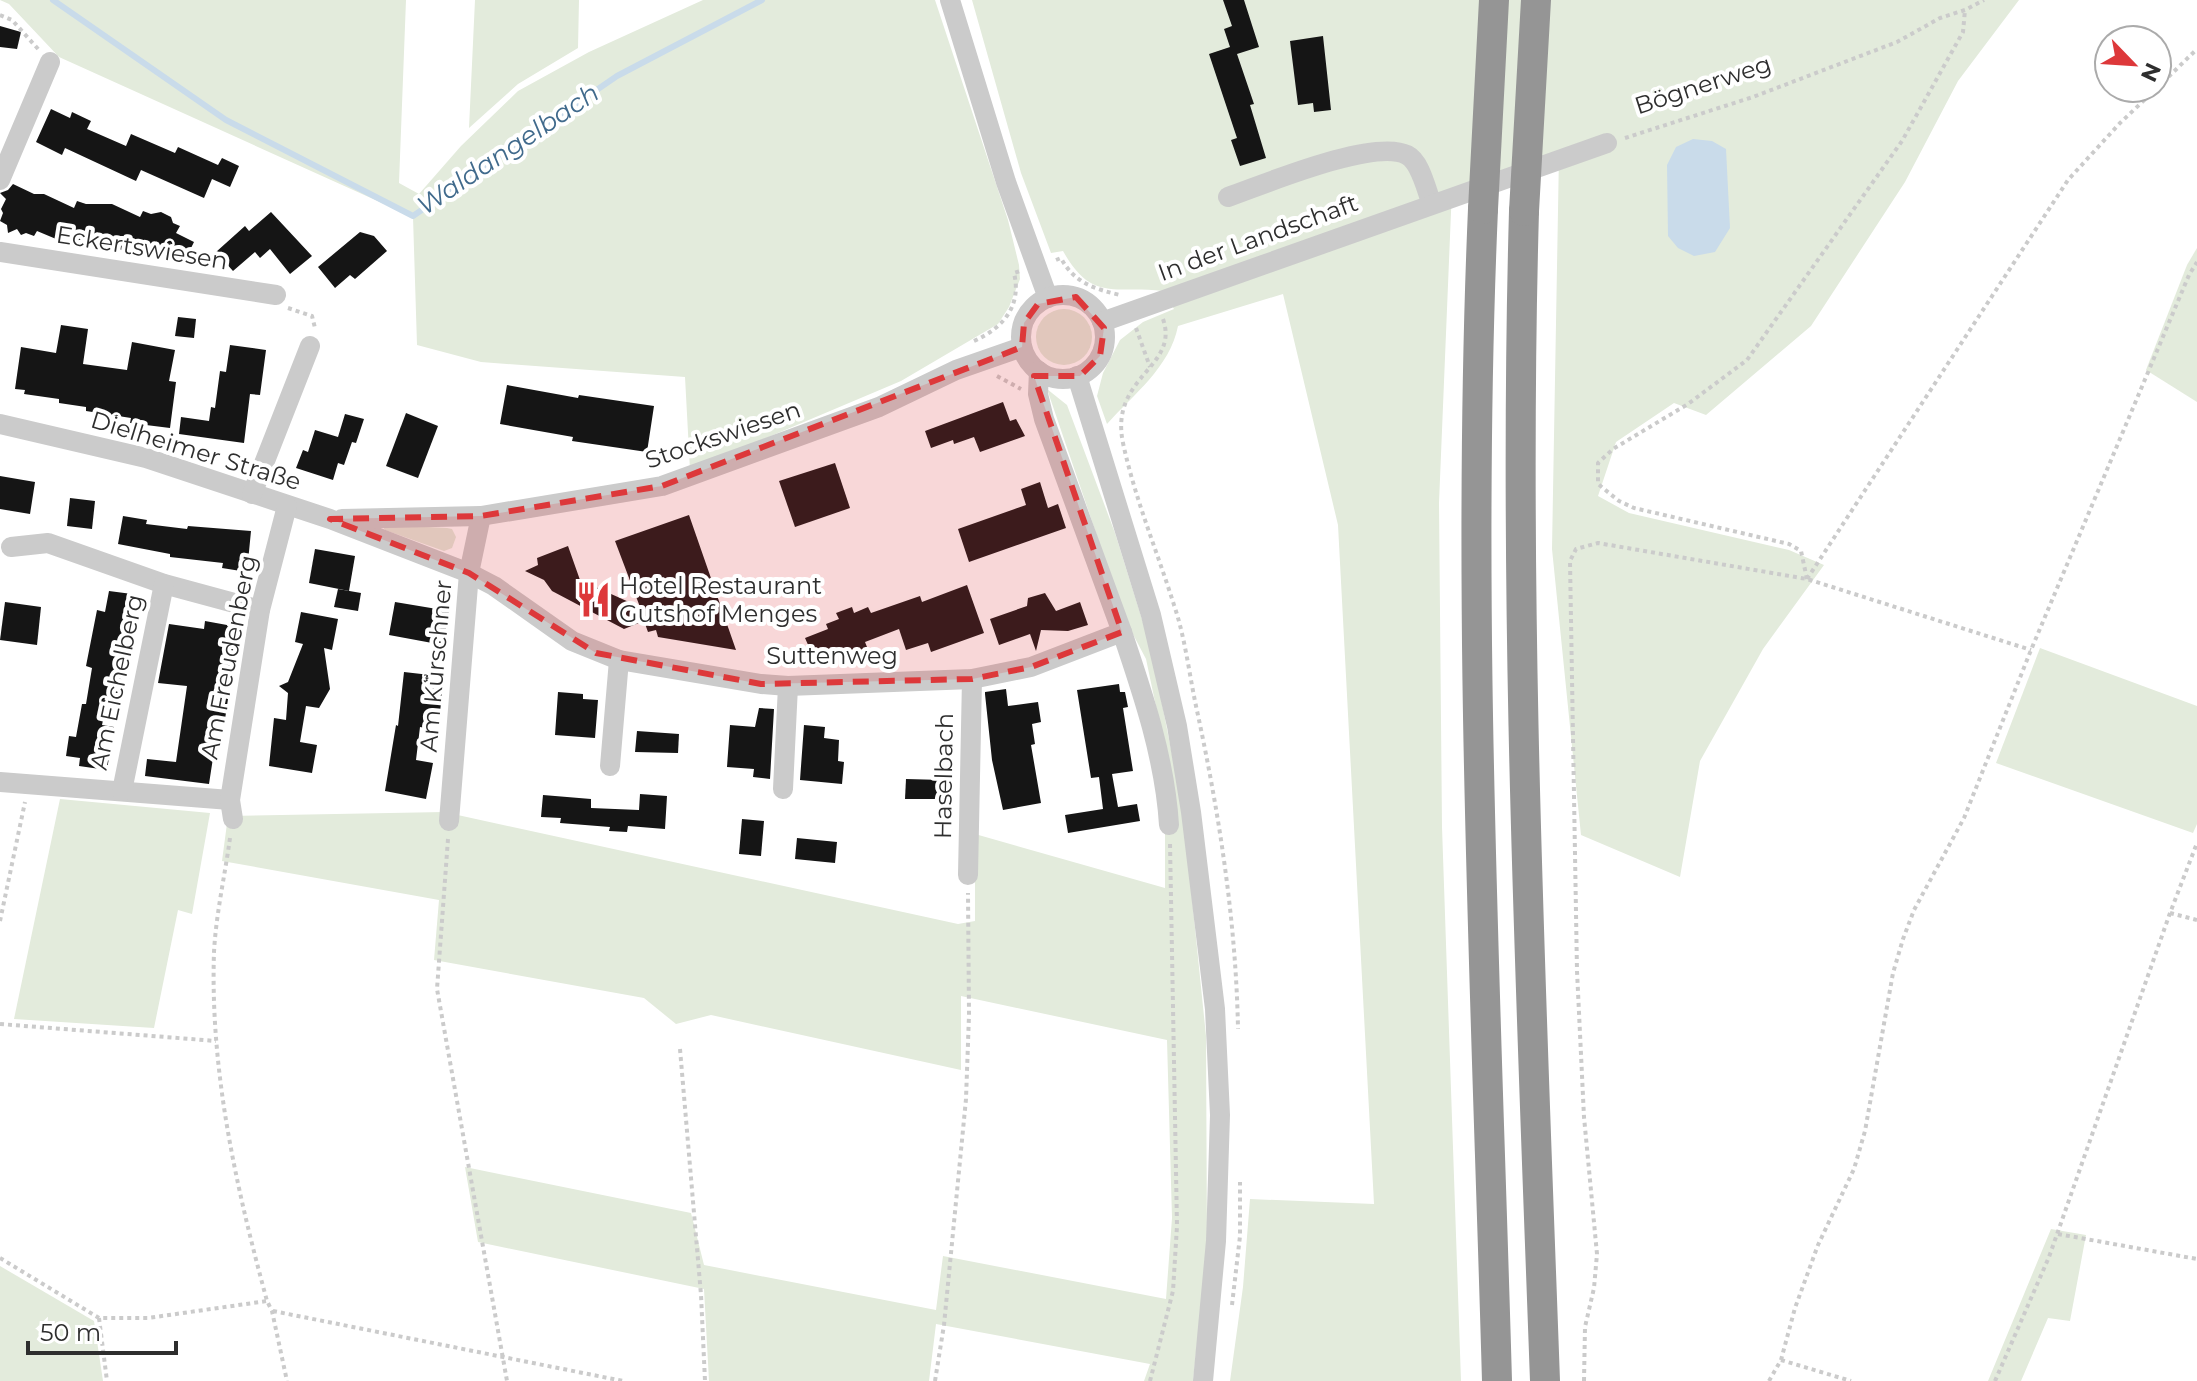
<svg xmlns="http://www.w3.org/2000/svg" width="2197" height="1381" viewBox="0 0 2197 1381" font-family="Montserrat,sans-serif">
<rect width="100%" height="100%" fill="#fff"/>
<g fill="#e3ebdc">
<path d="M0,0h406l-7,183 20,11 42,-48 57,-55 71,-39 114,-52h232l73,220 11,45 1,14 -11,28 -11,17 -97,57 -211,89 -5,-93 -204,-15 -64,-17 -4,-128 -354,-160 -50,-53z"/>
<path d="M475,0h104l-1,48 -60,36 -49,44z"/>
<path d="M972,0h1047l-61,81 -53,101 -94,144 -105,89 -32,-12 -58,39 -18,54 31,17 160,37 35,15 -61,84 -63,112 -20,116 -99,-42 -29,-286 7,-395 -107,34 -13,315 3,324 19,554h-231l13,-94 7,-88 124,5 -36,-679 -55,-231 -105,32c-8,41 -44,68 -71,98l-10,-28 6,-23 17,-33 23,-18 31,-13 -11,-18c-48,-6 -71,12 -100,-40l-12,2 -30,-80z"/>
<path d="M2197,248v154l-51,-32 41,-105z"/>
<circle cx="1064" cy="337" r="28"/>
<path d="M1047,389l20,16 48,128 36,115 32,162 23,226 1,214 -14,131h-49l6,-17 -214,-40 -7,57h-220l-5,-92 -226,-47 -13,-75 226,46 13,52 232,45 7,-54 223,43 6,-81 -5,-178 -206,-44v74l-250,-55 -35,9 -32,-26 -210,-38 5,-60 -217,-39 6,-45 216,-4 514,112 17,-3v-87l190,54v-65l-7,-107 -12,-57 -20,-38z"/>
<path d="M386,525l61,3 5,1 4,8 -4,11 -8,3 -59,-21 -2,-3z"/>
<path d="M2040,648l157,58v118l-4,9 -197,-70z"/>
<path d="M60,799l150,14 -18,101 -14,-4 -24,118 -140,-9z"/>
<path d="M2051,1229l35,6 -16,86 -22,-3 -27,63h-33z"/>
<path d="M0,1266l94,55 9,60h-103z"/>
</g>
<path fill="#c9dbea" d="M1693,139l19,2 14,8 4,79 -15,24 -21,4 -16,-8 -10,-12 -1,-71 9,-18z"/>
<g fill="none" stroke-linecap="round" stroke-linejoin="round">
<path stroke="#c9dbea" stroke-width="6" d="M53,0l173,120 187,96 204,-140 145,-76"/>
</g>
<g fill="#151515">
<path d="M1223,0h21l15,47 -22,7 17,50 -4,1 16,53 -26,8 -9,-26 6,-2 -28,-84 21,-7 -6,-18 8,-3z"/>
<path d="M0,26l21,6 -4,17 -17,-2z"/>
<path d="M1323,36l8,74 -17,2 -1,-9 -15,2 -8,-64z"/>
<path d="M51,109l19,9 2,-6 19,9 -4,8 39,17 5,-12 44,19 3,-6 40,18 4,-7 17,8 -9,21 -18,-8 -8,19 -63,-28 -5,11 -71,-33 -3,7 -26,-13z"/>
<path d="M13,184l21,10h10l30,14 3,-7 9,3h26l28,13 3,-6 8,3 10,-2 10,5 2,6 7,3 -4,7 18,9 -8,16 -19,-8 -3,6 -8,-3 -5,2 -4,-6 -14,6 -32,-14 -2,5 -9,-4 -5,3 -3,-6 -14,5 -31,-13 -3,5 -8,-3 -5,2 -4,-6 -9,4 -1,-8 -7,-4 3,-8 -2,-4 5,-10 -6,-6 8,-3z"/>
<path d="M271,212l41,44 -22,18 -20,-25 -10,9 -5,-6 -22,19 -17,-19 29,-26 4,5z"/>
<path d="M360,232l14,4 13,15 -32,28 -5,-4 -15,13 -17,-21z"/>
<path d="M178,317l18,2 -2,19 -19,-2z"/>
<path d="M61,325l27,4 -5,35 44,6 5,-28 43,8 -6,31 7,1 -6,46 -40,-5 1,-5 -45,-7v-4l-27,-4v-4l-35,-5 1,-4 -10,-1 6,-42 35,6z"/>
<path d="M230,345l36,5 -6,45 -10,-1 -6,49 -65,-9 2,-17 28,4 2,-14 4,1 5,-37 6,1z"/>
<path d="M507,385l71,13 1,-3 75,11 -7,46 -75,-11 1,-4 -73,-13z"/>
<path d="M1003,402l7,19 6,-2 9,17 -45,16 -6,-15 -20,7 -1,-4 -22,8 -6,-17z"/>
<path d="M406,413l32,13 -20,52 -32,-12z"/>
<path d="M345,414l19,5 -8,24 -4,-1 -8,23 -6,-2 -5,17 -37,-12 7,-18 5,2 7,-22 23,7z"/>
<path d="M835,463l15,45 -55,19 -16,-46z"/>
<path d="M0,476l35,6 -5,32 -30,-5z"/>
<path d="M1040,482l8,26 10,-4 8,24 -97,34 -11,-33 68,-24 -5,-16z"/>
<path d="M70,498l25,3 -3,28 -25,-3z"/>
<path d="M689,515l47,135 -78,-13 -2,-7 -8,2 -4,-11 -20,8 -72,-38 -8,-11 -19,-9 13,-6 -1,-7 31,-12 12,34 60,27 -25,-66z"/>
<path d="M123,516l24,4 -1,4 41,5 1,-3 63,5 -4,41 -25,-4 1,-5 -53,-6v-3l-52,-10z"/>
<path d="M315,549l40,7 -6,35 -40,-8z"/>
<path d="M967,585l17,48 -53,19 -3,-9 -22,7 -7,-21 -34,13 2,5 -16,7 -2,-6 -12,4 -2,-5 -22,9 -8,-18 23,-9 -2,-5 13,-5 -3,-6 16,-6 2,6 14,-6 3,6 49,-17 2,6z"/>
<path d="M338,589l23,4 -3,18 -24,-4z"/>
<path d="M109,591l23,3 -13,103 -11,-1 -6,29 12,2 -7,43 -28,-4 1,-8 -14,-2 3,-20 7,1 6,-33h4l6,-36 -6,-2 11,-56 8,2z"/>
<path d="M1045,593l11,18 24,-9 8,23 -20,6 -27,-1 -5,21 -6,-17 -31,11 -9,-26 37,-13 1,-8z"/>
<path d="M5,602l36,5 -4,38 -37,-5z"/>
<path d="M395,602l54,9 -6,34 -54,-10z"/>
<path d="M301,612l37,7 -6,31 -8,-2 6,41 -11,19 -13,-2 -6,36 17,3 -5,28 -43,-7 5,-48 12,2 2,-27 -9,-7 9,-4 15,-38 -8,-2z"/>
<path d="M205,621l33,6 -12,71 2,1 -5,34 -6,-1 -8,52 -64,-8 2,-17 29,3 11,-76 -29,-3 11,-59 35,5z"/>
<path d="M404,672l35,4 -2,18h5l-2,18h-6l-2,17 -12,-2 -4,33 17,3 -7,36 -41,-8 11,-66 2,1z"/>
<path d="M1119,684l1,8h5l3,15 -5,1 10,63 -21,3 6,33 19,-3 3,17 -72,12 -3,-18 38,-6 -4,-32 -8,1 -14,-88z"/>
<path d="M1006,689l2,17 30,-4 3,20 -9,2 3,20 -4,1 10,58 -38,7 -11,-50 -7,-66v-2z"/>
<path d="M558,692l25,2v5l15,1 -3,38 -40,-3z"/>
<path d="M759,708l15,1 -4,70 -17,-2 1,-8 -27,-2 3,-42 25,2z"/>
<path d="M804,725l21,2 -1,11 15,2 -1,21 6,1 -2,22 -42,-4z"/>
<path d="M637,731l42,3 -1,19 -43,-1z"/>
<path d="M906,779l37,1v19h-38z"/>
<path d="M640,794l27,2 -2,33 -37,-3 -1,6 -18,-1 1,-4 -50,-4 1,-5 -20,-1 2,-22 48,4v9l48,2z"/>
<path d="M742,819l22,2 -3,35 -22,-2z"/>
<path d="M797,838l40,4 -2,21 -40,-4z"/>
</g>
<g fill="none" stroke-linecap="round" stroke-linejoin="round">
<g stroke="#cbcbcb" stroke-width="4" stroke-dasharray="4 4" stroke-linecap="butt">
<path d="M0,15l12,5 27,30"/>
<path d="M2157,88l40,-39"/>
<path d="M1625,138l128,-41 144,-55 43,-24 25,-8 19,-10"/>
<path d="M1056,260l5,-2c13,25 34,31 59,37"/>
<path d="M288,308l24,8 3,12"/>
<path d="M1163,319c17,49 -54,57 -40,124 12,56 34,108 51,162 11,32 15,68 22,101 23,106 40,215 42,323"/>
<path d="M1136,328l14,39"/>
<path d="M974,341c29,-13 48,-35 40,-68l6,-2"/>
<path d="M997,376l24,13"/>
<path d="M1807,579l-6,-28 -12,-7 -155,-36 -15,-7 -21,-17v-21l15,-14 75,-45 59,-44 155,-219 61,-109 2,-22"/>
<path d="M1807,579l261,-399 52,-57 37,-35"/>
<path d="M230,838c-5,37 -14,76 -16,114 -4,119 22,235 53,349l5,10 15,70"/>
<path d="M448,839l-11,150 70,392"/>
<path d="M2170,913l27,7"/>
<path d="M0,921l25,-119"/>
<path d="M0,1024l216,17"/>
<path d="M680,1049l21,246 4,86"/>
<path d="M2058,1234l139,25"/>
<path d="M0,1258l99,60h49l119,-17"/>
<path d="M1232,1305l8,-69v-54"/>
<path d="M273,1311l350,70"/>
<path d="M99,1318l8,63"/>
<path d="M1781,1360l70,21"/>
<path d="M935,1381l9,-56 22,-226 3,-84 -1,-122"/>
<path d="M1150,1381l23,-90 4,-65 -7,-383"/>
<path d="M1584,1381l1,-54 9,-39 3,-34 -13,-137 -7,-146 -7,-410 6,-12 22,-6 209,36 224,71"/>
<path d="M1769,1381l12,-21 14,-52 23,-63 36,-76 11,-38 28,-158 10,-34 11,-29 50,-92 67,-168 158,-375 8,-13"/>
<path d="M1995,1381l54,-124 121,-344 27,-70"/>
</g>
<g stroke="#cbcbcb" stroke-width="20">
<path d="M950,0l56,182 42,116"/>
<path d="M0,180l50,-118"/>
<path d="M1228,197c37,-13 146,-59 179,-42 14,7 19,35 25,49"/>
<path d="M0,252l276,43"/>
<circle cx="1063" cy="337" r="42"/>
<path d="M1102,322l505,-179"/>
<path d="M1077,376l74,239 26,111 14,86 24,197 5,106 -4,126 -13,140"/>
<path d="M0,424l146,34 184,61 139,54 25,13 78,55 47,19 142,24 27,2 184,-7 59,-12 91,-35 -78,-213 -6,-25 1,-23"/>
<path d="M252,494l58,-148"/>
<path d="M342,519l139,-3 181,-30 217,-79 77,-37 66,-23"/>
<path d="M11,547l37,-4 116,41 96,26"/>
<path d="M1122,632c21,62 43,127 47,193"/>
<path d="M610,766l9,-106"/>
<path d="M0,782l230,18"/>
<path d="M783,789l5,-103"/>
<path d="M122,791l42,-207"/>
<path d="M233,819l-3,-19 30,-190 27,-104"/>
<path d="M449,821l20,-248 12,-57"/>
<path d="M968,875l4,-196"/>
</g>
<g stroke="#959595" stroke-width="30">
<path d="M1483,209c-17,391 3,781 14,1172"/>
<path d="M1524,211c-11,390 7,780 21,1170"/>
</g>
<g stroke="#959595" stroke-width="30">
<path d="M1483,209l11,-209"/>
<path d="M1524,211l12,-211"/>
</g>
</g>
<path fill="#dd383a" fill-opacity="0.2" stroke="#dd383a" stroke-width="6" stroke-dasharray="16 10" stroke-linejoin="round" d="M1076,297l28,31 -4,28 -20,20h-46l88,256 -91,35 -59,12 -211,5 -165,-31 -127,-80 -139,-54 151,-3 181,-30 360,-139 2,-24 14,-19z"/>
<defs>
<symbol id="restaurant-bare" viewBox="-9 -9 18 18"><path d="M-5-6h1v4h1v-4h1v4h1v-4h1v5L-1.5 .5V6h-2V.5L-5-1ZM5-6V6H3V1.5H1.5Q1.5-4 5-6Z" fill="#dd383a" stroke="#fff" stroke-width="2.5" paint-order="stroke"/></symbol>
</defs>
<g fill-rule="evenodd">
<use href="#restaurant-bare" x="568" y="574" width="51" height="51"/>
</g>
<g text-anchor="middle" stroke-width="8" stroke-linejoin="round" paint-order="stroke">
<g font-size="24" fill="#2e2e2e" stroke="#fff">
<text transform="translate(1703 85) rotate(-18)" y="8">Bögnerweg</text>
<text transform="translate(1258 238) rotate(-20)" y="8">In der Landschaft</text>
<text transform="translate(142 248) rotate(9)" y="8">Eckertswiesen</text>
<text transform="translate(723 435) rotate(-19)" y="8">Stockswiesen</text>
<text transform="translate(196 451) rotate(17)" y="8">Dielheimer Straße</text>
<text x="832" y="664">Suttenweg</text>
<text transform="translate(229 657) rotate(-79)" y="8">Am Freudenberg</text>
<text transform="translate(436 666) rotate(-85)" y="8">Am Kürschner</text>
<text transform="translate(117 682) rotate(-78)" y="8">Am Eichelberg</text>
<text transform="translate(944 776) rotate(-89)" y="8">Haselbach</text>
</g>
<g font-size="24" fill="#2e2e2e" stroke="#fff" text-anchor="start">
<text x="619" y="594">Hotel Restaurant<tspan x="619" dy="28">Gutshof Menges</tspan></text>
</g>
<g font-size="26" font-style="italic" fill="#406a8c" stroke="#fff">
<text transform="translate(508 149) rotate(-34)" y="9">Waldangelbach</text>
</g>
</g>
<g transform="translate(2133 64) rotate(115)"><circle r="38" fill="#ffffff" stroke="#ababab" stroke-width="2"/>
<path d="M0-6L14 30L0 20L-14 30Z" fill="#dd383a"/>
<text y="-12" font-size="22" font-weight="bold" text-anchor="middle" fill="#2e2e2e">N</text>
</g>
<path d="M28 1341v12h148v-12" fill="none" stroke="#2e2e2e" stroke-width="4"/>
<text x="40" y="1341" font-size="24" fill="#2e2e2e" stroke="#ffffff" stroke-width="6" paint-order="stroke">50 m</text>
</svg>
